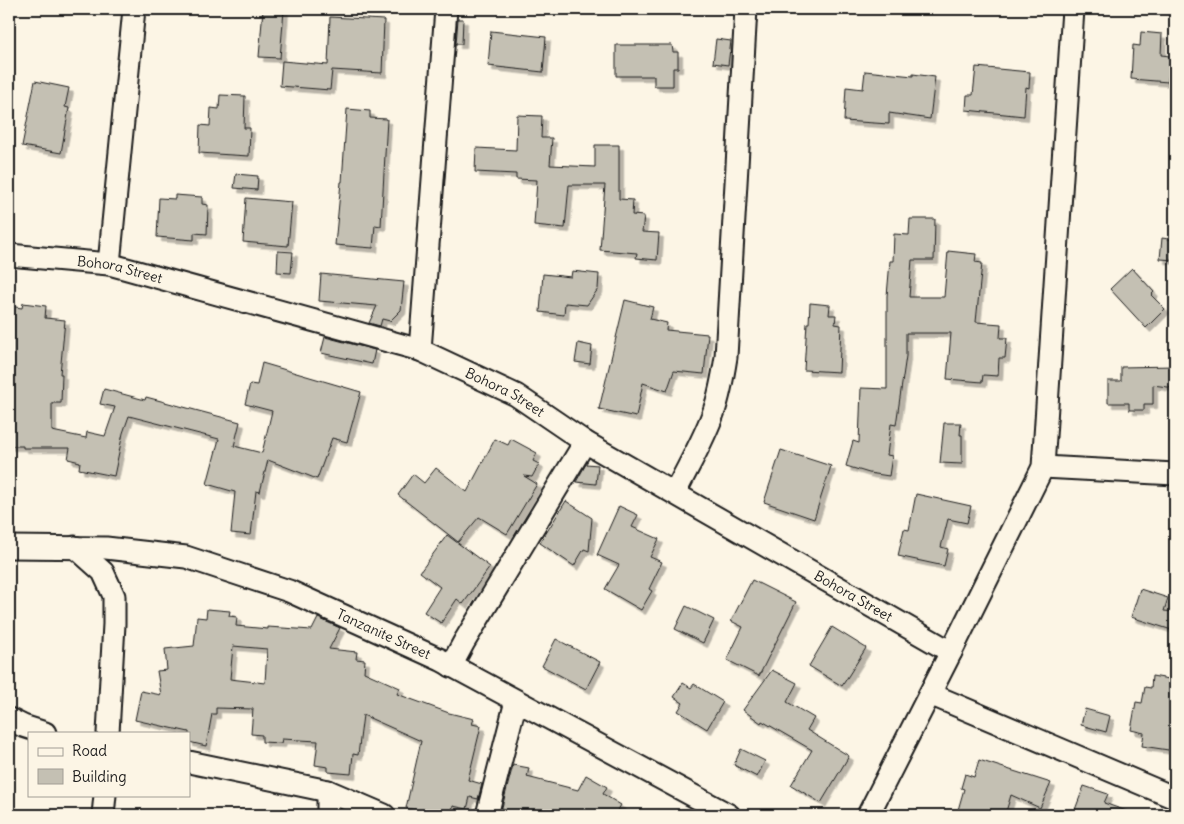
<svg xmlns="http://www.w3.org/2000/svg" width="1184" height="824" viewBox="0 0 1184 824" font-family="Delius,sans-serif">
<defs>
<filter id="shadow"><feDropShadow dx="4.5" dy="4.5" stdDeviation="0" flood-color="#0004"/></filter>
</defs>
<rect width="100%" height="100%" fill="#fcf5e5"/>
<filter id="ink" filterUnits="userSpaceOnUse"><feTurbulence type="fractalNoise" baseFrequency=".02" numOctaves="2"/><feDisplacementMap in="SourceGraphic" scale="10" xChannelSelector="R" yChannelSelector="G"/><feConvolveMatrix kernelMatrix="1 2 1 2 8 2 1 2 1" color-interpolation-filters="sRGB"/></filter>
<g filter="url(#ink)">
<g fill="#c4c0b3" stroke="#1c1c1c" fill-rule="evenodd" filter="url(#shadow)">
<path d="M263,9l21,1 -4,48 -21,-1z"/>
<path d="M330,17l54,3 -2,53 -50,-3 -2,20 -50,-4 2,-25 46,4z"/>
<path d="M458,19h5l-1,25h-6z"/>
<path d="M491,31l55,6 -3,35 -55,-6z"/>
<path d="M1141,32l21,2 -1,21 9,1 -2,26 -37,-3 2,-34 7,1z"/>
<path d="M716,39l15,2 -3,24 -15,-2z"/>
<path d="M616,45h56l1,7h5v16h-5v18h-19v-10h-38z"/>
<path d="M976,67l54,5 -1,16 -3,-1 -2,29 -58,-6 1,-15h6z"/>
<path d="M865,71l48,5v-2l22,3 -5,42 -41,-6v11l-45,-3 2,-34 17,2z"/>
<path d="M35,81l34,7 -4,19 4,1 -8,45 -39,-7z"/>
<path d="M220,95l25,1 -1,32h6l-1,28 -50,-3 1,-28 10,1 1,-18 8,1z"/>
<path d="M347,109l23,2v7l17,1 -6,107 -6,-1 -2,23 -38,-3 6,-63h1z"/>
<path d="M517,115l25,1 -1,22h11l-2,27 45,2v-22h24v54l14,1 -1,15 12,1 -2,16 17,1 -2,27 -21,-2 1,-5 -37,-3 5,-65h-36l-4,43 -31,-3 3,-45 -21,-1v-5l-41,-2 1,-24 40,2z"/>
<path d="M236,174l22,2 -1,14 -23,-2z"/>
<path d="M175,195l27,2v7l6,1 -1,29 -13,-1v7l-37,-3 2,-39 16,1z"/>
<path d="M246,198l46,4 -4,44 -45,-4z"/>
<path d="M910,219h25l-1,41h-22l-3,37h35l4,-46 28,3 -1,8 7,1 -6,59 25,2 -1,14h7l-2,20h-6l-1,18 -15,-1 -1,7 -35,-3 4,-46h-45v23l-10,69 -5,-1 -4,31 5,1 -3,20 -20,-3 -23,-7 7,-25 6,2 2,-55 26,1v-93l3,-35h3l1,-27 15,1z"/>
<path d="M1162,238l13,2v20l-15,-1z"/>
<path d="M278,251l15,1 -2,21 -14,-1z"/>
<path d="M1132,268l22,24 -3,3 14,14 -19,19 -36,-39z"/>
<path d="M572,271l27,3 -1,15 -11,16 -22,-2 -1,12 -24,-3 3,-38 28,3z"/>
<path d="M321,274l83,8 -3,28 -11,11 -8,-2 -2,7 -11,-3 8,-17 -58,-5z"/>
<path d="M625,300l28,7 -3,12 17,4 -1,7 42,4 -4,40 -30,-3 -7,20 -24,-8 -7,34 -37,-8z"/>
<path d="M23,303l23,3 -1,12 20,2 -5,54h2l-1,29h-9v28l34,7 1,-6 18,4 10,-29 -15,-3 4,-15 41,11 1,-3 94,25 -6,24 28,7 10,-42 -27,-7 5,-20 7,1 5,-22 99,29 -14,50 -15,-4 -15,41 -49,-19 -8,32 -4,-1 -5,44 -20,-2 4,-41 -28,-8 12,-45 -90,-23 -6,17 -9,43 -35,-7 1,-7 -12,-3 2,-11h-47v-2h-14v-140l13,2z"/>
<path d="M810,303l20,2 -1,10h7l-1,9 6,1 -2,47 -35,-2 3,-47h2z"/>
<path d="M325,337l50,13 -3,14 -51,-11z"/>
<path d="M578,343l14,3 -2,18 -15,-2z"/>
<path d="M1175,366v22l-22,-3v19h-9v6h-15v-7h-21v-22h13v-14z"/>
<path d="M944,423h17l-1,12h2v29l-22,-1z"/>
<path d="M495,439l13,6 3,-6 26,14 -4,8 6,3 -7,13 -8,-1 13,8 -30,50 -28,-17 -21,25 -60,-47 15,-21 11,9 12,-15 31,24z"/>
<path d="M781,450l50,16 -17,53 -50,-17z"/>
<path d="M586,464l12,1 -2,19 -20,-2z"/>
<path d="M916,494l55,12 -4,17 -19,-4 -7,28 7,2 -4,17 -46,-10 6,-27 5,1z"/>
<path d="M566,501l26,17 -3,33 -5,-2 -10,17 -34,-23z"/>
<path d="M619,506l19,9 -6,12 27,12 -9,18 12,5 -13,27 3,2 -11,19 -36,-21 14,-24 -22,-10z"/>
<path d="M447,535l43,32 -27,37 -6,-5 -16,24 -17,-11 16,-25 -20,-15z"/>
<path d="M752,580l44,22 -37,74 -32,-16 16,-33 -12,-6z"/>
<path d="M1140,589l28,9 -4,13 11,1v19l-44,-14z"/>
<path d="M686,606l28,14 -11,23 -28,-14z"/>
<path d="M207,609l23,2 -1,5 8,1 -1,9 32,3v-2l44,3 6,-12 22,10 -11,21 28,3 -1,7 9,1 -1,12 36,16 -3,6 52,19 25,6 -2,5 9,2 -13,54 14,4 -4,15 -8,-2 -3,12 -14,-3 -2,9h-12l-33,-7 15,-67 -58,-26 -5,40 -5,-1 -2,20 -23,-2v-5l-13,-2 3,-24 -36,-2 -1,4 -19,-1v-7l-11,-1 2,-25 -37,-1v6h-4l-6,32 -17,-4v-10l-54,-12 6,-29 20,4 -4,-24 10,-1 -2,-21 29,-3 3,-29 9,1zM233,646l34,3 -2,34 -35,-4z"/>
<path d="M832,627l34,21 -24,38 -33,-20z"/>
<path d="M556,639l44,23 -14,27 -44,-23z"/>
<path d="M772,670l25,13 -10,19 27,16 -7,12 42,26 -28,47 -30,-18 21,-35 -50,-29 -1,2 -18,-13z"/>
<path d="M1152,676l23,4v71l-33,-5 2,-13 -13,-3 5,-28 6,1 3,-16 6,1z"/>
<path d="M683,683l8,5 3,-4 29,18 -16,27 -29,-18 5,-8 -9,-6z"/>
<path d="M1085,709l25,7 -4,16 -25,-7z"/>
<path d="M741,749l24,12 -8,16 -23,-12z"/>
<path d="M979,760l72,23 -11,25 -29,-13 -6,20h-31l-16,-5 6,-21 -3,-1 4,-14 9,3z"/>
<path d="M513,765l16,3 -2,9 51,13 8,-15 21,12 -4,7 18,11 -6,10h-115z"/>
<path d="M1084,786l24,8 -4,9 28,10 -1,2h-58z"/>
</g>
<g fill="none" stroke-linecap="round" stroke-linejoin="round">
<defs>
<g id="street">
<path id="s1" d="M9,255l100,9 311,86 96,45 69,47 366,210"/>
<path d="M109,264l25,-255"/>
<path d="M420,350l26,-341"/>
<path d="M1043,467l132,7"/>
<path d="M675,493c13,-27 29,-53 39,-82 6,-17 9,-35 12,-54l20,-348"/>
<path id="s2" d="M9,547l97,1 80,9 103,34 152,69 288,155"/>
<path d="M75,547l28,25 11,24v28l-6,109"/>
<path d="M451,666l13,-24 121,-200"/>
<path d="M930,694l245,104"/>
<path d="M9,719l14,7 22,7"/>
<path d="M189,762l139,29 56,24"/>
<path d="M328,791v24"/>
<path d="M103,815l2,-20"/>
<path d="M487,815l29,-114"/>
<path d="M868,815l83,-163 92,-185 30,-458"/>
</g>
</defs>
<use href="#street" stroke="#1c1c1c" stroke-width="25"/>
<use href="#street" stroke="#fcf5e5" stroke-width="21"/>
</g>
</g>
<g text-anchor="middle" stroke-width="4" stroke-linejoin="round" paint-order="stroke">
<g font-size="14" fill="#1c1c1c" stroke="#fcf5e5">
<text dy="5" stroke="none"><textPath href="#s1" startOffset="112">Bohora Street</textPath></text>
<text dy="5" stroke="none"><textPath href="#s1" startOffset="518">Bohora Street</textPath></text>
<text dy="5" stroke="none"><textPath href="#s1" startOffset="922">Bohora Street</textPath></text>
<text dy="5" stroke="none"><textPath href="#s2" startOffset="390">Tanzanite Street</textPath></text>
</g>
</g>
<rect width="1184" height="824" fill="none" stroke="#fcf5e5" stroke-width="30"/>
<rect x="15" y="15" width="1154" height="794" fill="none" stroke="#1c1c1c" stroke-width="2" filter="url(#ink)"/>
<rect x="28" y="732" width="162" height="65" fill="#fcf5e5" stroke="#a29e95"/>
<rect x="38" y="748" width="25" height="8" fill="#fcf5e5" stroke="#a29e95"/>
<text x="72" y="756" font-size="15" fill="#1c1c1c">Road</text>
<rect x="38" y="769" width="25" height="15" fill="#c4c0b3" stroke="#a29e95"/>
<text x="72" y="782" font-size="15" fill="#1c1c1c">Building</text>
</svg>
